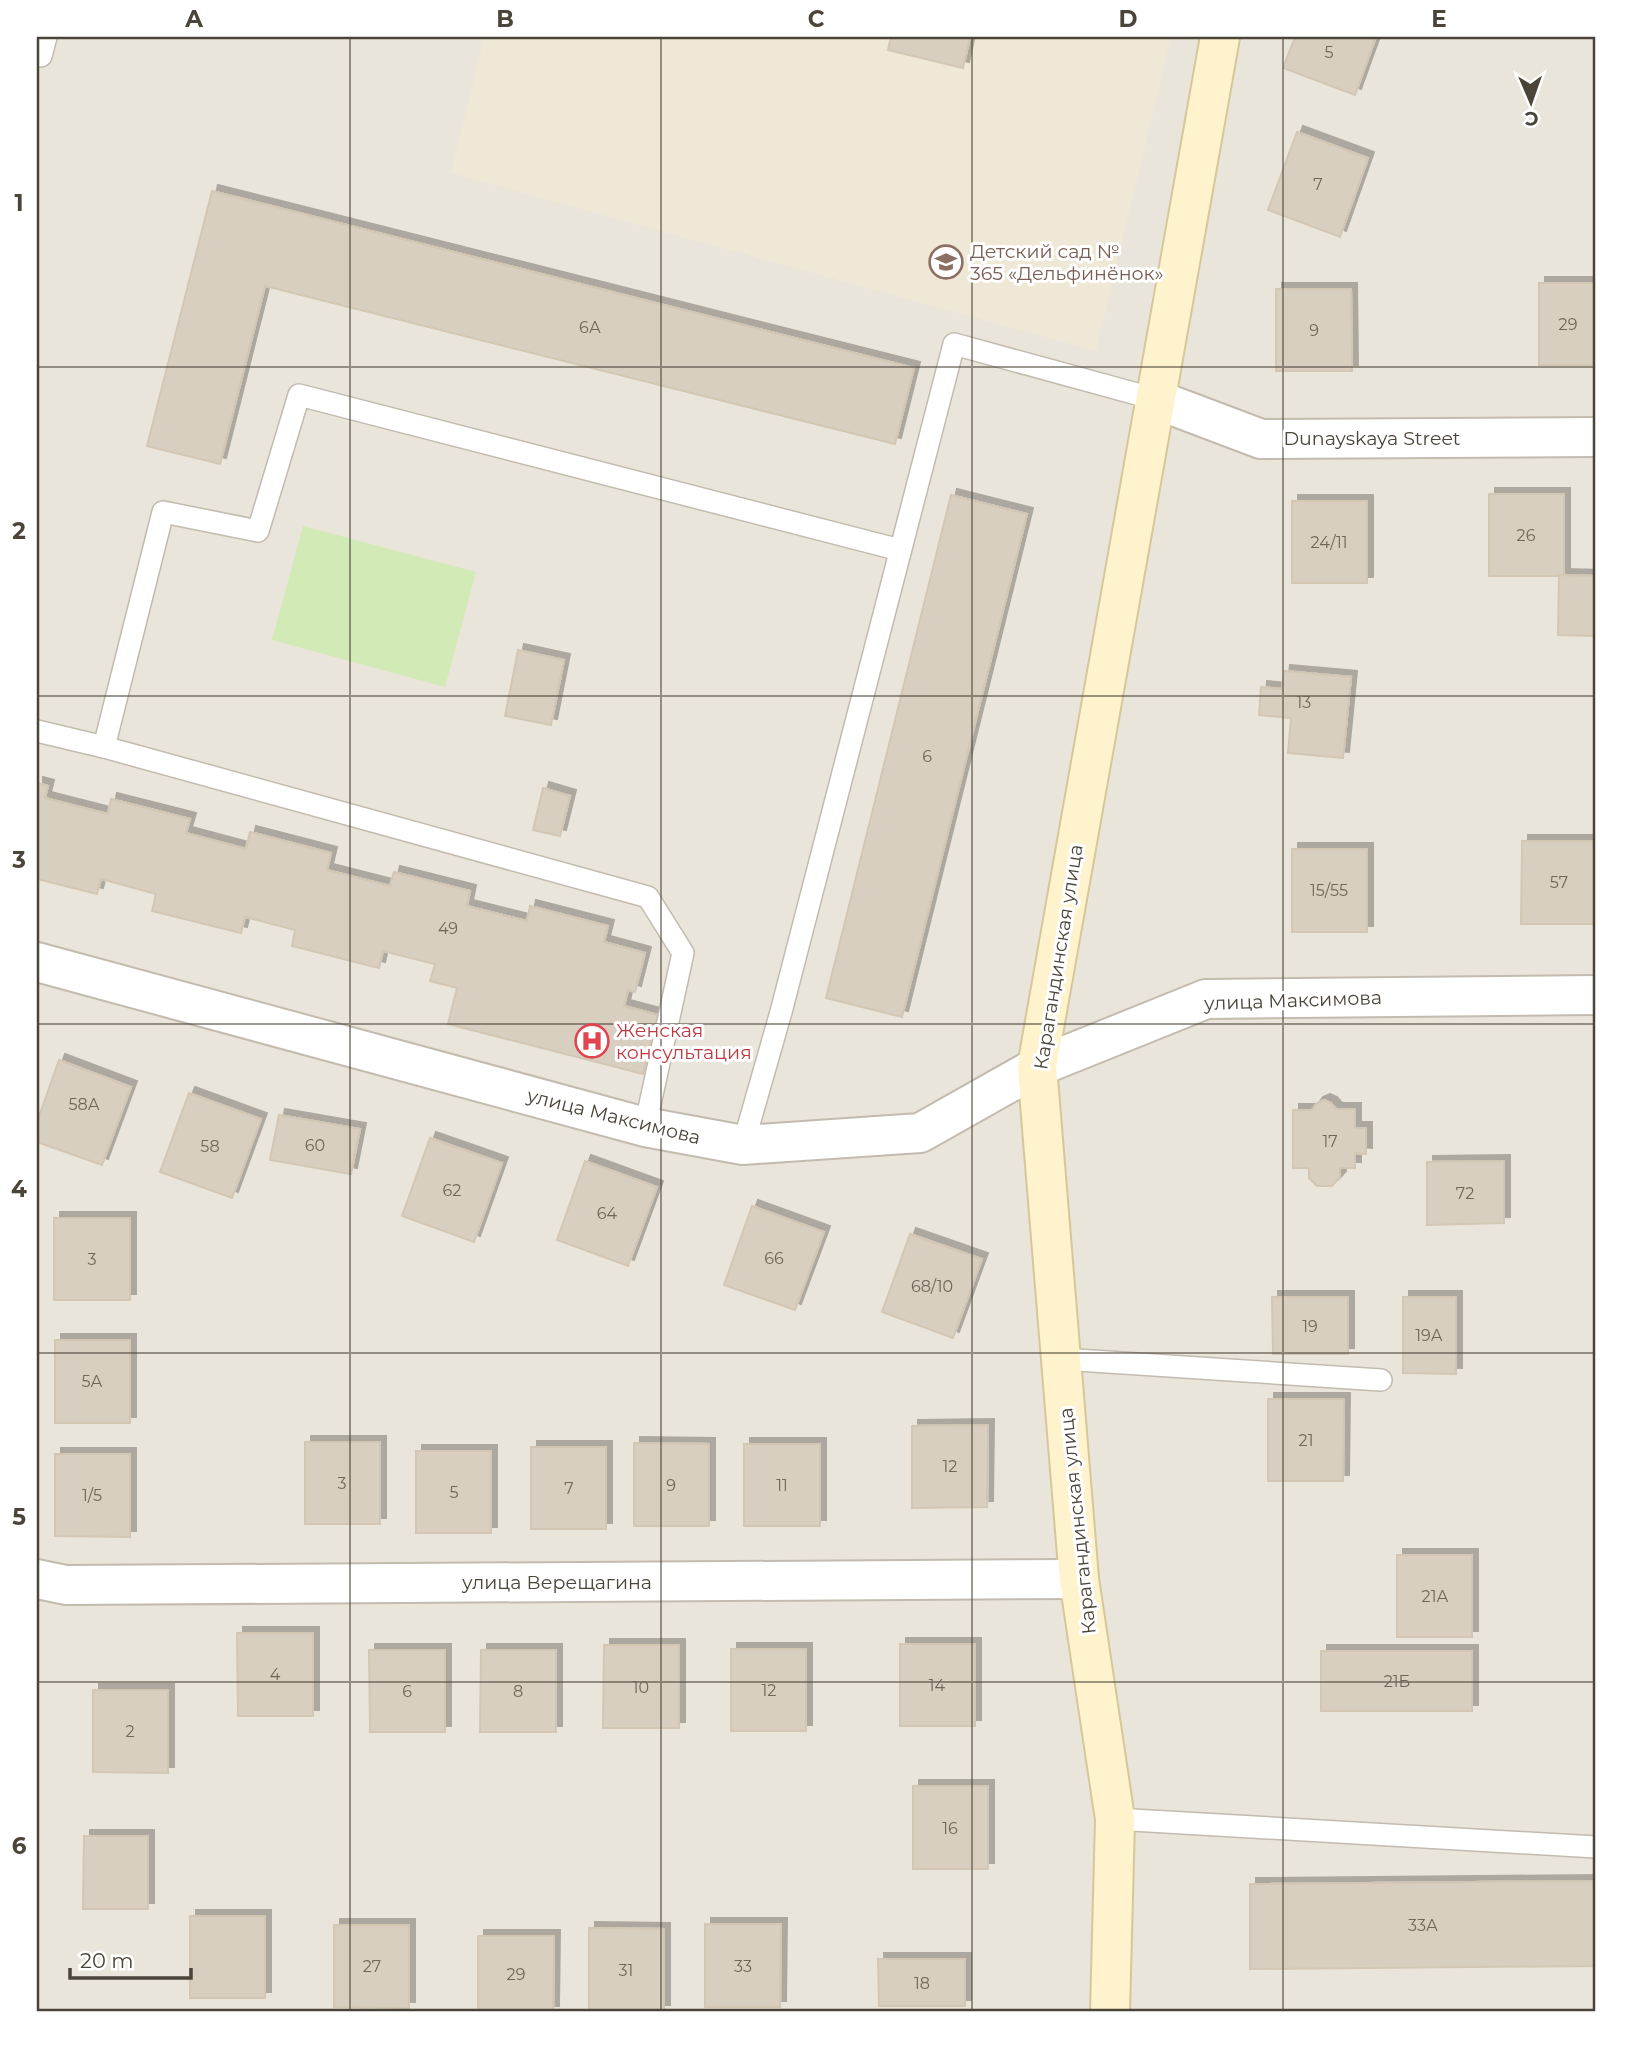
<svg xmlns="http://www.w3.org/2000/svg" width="1633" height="2049" viewBox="0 0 1633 2049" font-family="Montserrat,sans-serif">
<defs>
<filter id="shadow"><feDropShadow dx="6" dy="-6" stdDeviation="0" flood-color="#0004"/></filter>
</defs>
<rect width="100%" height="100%" fill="#f6f3ec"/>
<rect fill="#eae5da" x="37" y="37" width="1559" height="1975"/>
<path fill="#efe8d6" d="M484,37h687l-75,314 -645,-178z"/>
<path fill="#d2eab5" d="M303,526l173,46 -31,115 -173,-47z"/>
<g fill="#d8cfc1" stroke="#d3c7b4" stroke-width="2" filter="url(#shadow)">
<path d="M891,37h79l-7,31 -75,-18z"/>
<path d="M1295,37h81l-21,58 -72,-27z"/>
<path d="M1297,132l71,26 -28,79 -72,-27z"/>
<path d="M212,191l702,177 -19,76 -630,-158 -45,178 -73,-18z"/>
<rect x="1539" y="283" width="57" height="82"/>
<path d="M1276,289h75l1,82h-76z"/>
<rect x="1489" y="494" width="75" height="82"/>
<path d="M951,495l76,19 -125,503 -76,-19z"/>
<rect x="1292" y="501" width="75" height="82"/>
<path d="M1559,575l37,1v60l-38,-1z"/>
<path d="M518,650l46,10 -13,65 -46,-9z"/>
<path d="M1284,671l67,6 -8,81 -55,-5 3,-35 -32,-3 2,-28 21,2z"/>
<path d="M37,783l11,3 -3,12 63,16 3,-15 79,20 -4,14 60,16 4,-17 81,21 -4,17 63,16 4,-14 76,19 -3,15 60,15 3,-15 78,20 -4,16 41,11 -10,39 -7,-2 -4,16 34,9 -15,59 -195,-50 9,-36 -27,-7 5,-17 -52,-13 -4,17 -87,-22 3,-16 -50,-13 -4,16 -89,-22 4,-17 -55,-15 -4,15 -60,-15z"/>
<path d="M543,788l27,8 -10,40 -27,-6z"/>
<path d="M1522,841h74v83h-75z"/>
<rect x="1292" y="849" width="75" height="83"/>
<path d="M59,1060l72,27 -29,78 -65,-23v-20z"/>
<path d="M189,1093l72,26 -29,79 -72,-26z"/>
<path d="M1324,1100l7,3 5,6h19v19h11v26l-11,-1v15h-15v9l-8,9h-15l-8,-8v-10h-16v-58h19l5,-7z"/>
<path d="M279,1115l81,14 -9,45 -81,-14z"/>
<path d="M430,1138l72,25 -28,79 -72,-26z"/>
<path d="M585,1161l72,26 -29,79 -71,-26z"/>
<path d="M1504,1161v62l-77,2v-63z"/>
<path d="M752,1206l72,26 -29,78 -71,-25z"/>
<rect x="54" y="1218" width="76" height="82"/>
<path d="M910,1234l72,25 -29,79 -71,-26z"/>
<path d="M1272,1297h76v57h-75z"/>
<path d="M1403,1297h53v77l-53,-1z"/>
<rect x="55" y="1340" width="75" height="83"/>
<path d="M1268,1399h76l-1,82h-75z"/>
<path d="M988,1425l-1,82 -75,1v-82z"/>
<rect x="305" y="1442" width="75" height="82"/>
<path d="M634,1443l75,1v82h-75z"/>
<rect x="744" y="1444" width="76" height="82"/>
<rect x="531" y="1447" width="75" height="82"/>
<rect x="416" y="1451" width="75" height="82"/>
<path d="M55,1454h75v83l-75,-1z"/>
<rect x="1397" y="1555" width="75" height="82"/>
<path d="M237,1633h76v83h-75z"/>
<rect x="900" y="1644" width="75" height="82"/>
<path d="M604,1645h75v83h-76z"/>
<rect x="731" y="1649" width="75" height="82"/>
<path d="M369,1650h76v82h-75z"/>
<path d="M481,1650h75v82h-76z"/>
<rect x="1321" y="1651" width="151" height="60"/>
<path d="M93,1690h75v83l-75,-1z"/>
<rect x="913" y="1786" width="75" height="83"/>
<path d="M84,1836h64v73h-65z"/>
<path d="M1596,1881v85l-346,3v-85z"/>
<rect x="190" y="1916" width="75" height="82"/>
<path d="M705,1924h76l-1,83h-75z"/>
<path d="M334,1925h75v83l-75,-1z"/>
<path d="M589,1928l75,1v82h-75z"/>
<path d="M478,1936h76l-1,76h-75z"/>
<path d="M878,1959h87v47h-86z"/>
</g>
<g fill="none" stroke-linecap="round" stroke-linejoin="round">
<defs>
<g id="lane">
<path d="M37,55l4,1 5,-19"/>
<path d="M37,731l67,16 59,-235 95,19 41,-136 601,155"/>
<path d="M104,747l544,150 35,56 -38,174"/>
<path d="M743,1145l38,-133 173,-668 201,55"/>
<path d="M1062,1359l319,21"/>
<path d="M1115,1819l481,28"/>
</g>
<g id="street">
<path d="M1155,399l106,40 335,-2"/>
<path d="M37,962l608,165 98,18 177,-12 117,-66 169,-68 390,-4"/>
<path d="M37,1579l29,6 1013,-6"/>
</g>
<path id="secondary" d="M1110,2012l5,-193 -36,-240 -42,-512 183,-1030"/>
</defs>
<use href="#lane" stroke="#c2bbae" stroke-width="24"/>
<use href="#street" stroke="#c2bbae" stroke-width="42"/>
<use href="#secondary" stroke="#d6c79b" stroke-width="42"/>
<use href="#lane" stroke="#fff" stroke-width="21"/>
<use href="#street" stroke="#fff" stroke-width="38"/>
<use href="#secondary" stroke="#fff3cd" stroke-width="38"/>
</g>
<path fill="none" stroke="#4b4439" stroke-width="2" stroke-opacity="0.55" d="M350,37v1975M661,37v1975M972,37v1975M1283,37v1975M37,367h1559M37,696h1559M37,1024h1559M37,1353h1559M37,1682h1559"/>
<defs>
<symbol id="school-ring" viewBox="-11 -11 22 22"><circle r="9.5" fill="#fff" stroke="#8d6e63" stroke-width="1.5"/><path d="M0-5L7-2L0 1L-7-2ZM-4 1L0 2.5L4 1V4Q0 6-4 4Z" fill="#8d6e63"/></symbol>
<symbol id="hospital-ring" viewBox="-11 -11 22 22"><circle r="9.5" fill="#fff" stroke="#e0444e" stroke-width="1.5"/><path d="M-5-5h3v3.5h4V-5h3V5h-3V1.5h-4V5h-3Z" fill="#e0444e"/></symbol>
</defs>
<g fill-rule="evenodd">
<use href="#school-ring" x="927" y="243" width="38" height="38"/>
<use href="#hospital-ring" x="573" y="1022" width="38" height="38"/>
</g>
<g text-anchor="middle" stroke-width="6" stroke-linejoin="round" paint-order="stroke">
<g font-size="16" fill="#6e675b">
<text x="1329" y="58">5</text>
<text x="1318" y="190">7</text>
<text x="1568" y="330">29</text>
<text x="590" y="333">6А</text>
<text x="1314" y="336">9</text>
<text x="1526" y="541">26</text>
<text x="1329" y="548">24/11</text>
<text x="1304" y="708">13</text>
<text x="927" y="762">6</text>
<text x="1559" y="888">57</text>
<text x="1329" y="896">15/55</text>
<text x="448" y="934">49</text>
<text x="84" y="1110">58А</text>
<text x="1330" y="1147">17</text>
<text x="315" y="1151">60</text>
<text x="210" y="1152">58</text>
<text x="452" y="1196">62</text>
<text x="1465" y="1199">72</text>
<text x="607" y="1219">64</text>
<text x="774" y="1264">66</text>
<text x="92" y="1265">3</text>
<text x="932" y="1292">68/10</text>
<text x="1310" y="1332">19</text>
<text x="1429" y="1341">19А</text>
<text x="92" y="1387">5А</text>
<text x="1306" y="1446">21</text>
<text x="950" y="1472">12</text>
<text x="342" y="1489">3</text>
<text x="671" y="1491">9</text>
<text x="782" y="1491">11</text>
<text x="569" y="1494">7</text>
<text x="454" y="1498">5</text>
<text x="92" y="1501">1/5</text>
<text x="1435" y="1602">21А</text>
<text x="275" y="1680">4</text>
<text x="1397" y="1687">21Б</text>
<text x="937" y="1691">14</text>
<text x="641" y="1693">10</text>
<text x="769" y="1696">12</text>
<text x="407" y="1697">6</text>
<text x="518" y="1697">8</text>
<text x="130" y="1737">2</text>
<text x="950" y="1834">16</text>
<text x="1423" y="1931">33А</text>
<text x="372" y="1972">27</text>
<text x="743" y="1972">33</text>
<text x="626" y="1976">31</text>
<text x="516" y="1980">29</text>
<text x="922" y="1989">18</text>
</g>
<g font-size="19" fill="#785e54" stroke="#fff" text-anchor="start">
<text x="970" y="258">Детский сад №<tspan x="970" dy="22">365 «Дельфинёнок»</tspan></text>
</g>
<g font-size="19" fill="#4b4439" stroke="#fff">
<text x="1372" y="445">Dunayskaya Street</text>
<text transform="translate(1058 957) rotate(-81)" y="7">Карагандинская улица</text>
<text transform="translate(1293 1000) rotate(-2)" y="7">улица Максимова</text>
<text transform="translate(614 1116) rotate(14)" y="7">улица Максимова</text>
<text transform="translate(1077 1521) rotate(-96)" y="7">Карагандинская улица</text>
<text x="557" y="1589">улица Верещагина</text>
</g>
<g font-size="19" fill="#be3a42" stroke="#fff" text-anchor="start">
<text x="616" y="1037">Женская<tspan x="616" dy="22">консультация</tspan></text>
</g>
</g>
<rect width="1633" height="2049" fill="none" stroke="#ffffff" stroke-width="77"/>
<g transform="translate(1531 102) rotate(178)" stroke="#ffffff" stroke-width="5" paint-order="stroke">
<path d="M0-5L12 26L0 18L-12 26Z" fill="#4b4439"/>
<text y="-10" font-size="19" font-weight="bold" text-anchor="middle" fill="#4b4439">С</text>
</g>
<path d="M70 1968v10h121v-10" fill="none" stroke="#4b4439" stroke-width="3.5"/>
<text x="80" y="1968" font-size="21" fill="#4b4439" stroke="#ffffff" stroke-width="5" paint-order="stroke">20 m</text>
<rect x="38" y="38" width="1556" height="1972" fill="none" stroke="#4b4439" stroke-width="2.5"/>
<g font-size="23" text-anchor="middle" font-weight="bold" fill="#4b4439">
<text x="194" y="27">A</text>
<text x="505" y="27">B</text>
<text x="816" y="27">C</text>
<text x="1128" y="27">D</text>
<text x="1439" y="27">E</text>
<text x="19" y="211">1</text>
<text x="19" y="539">2</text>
<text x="19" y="868">3</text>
<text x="19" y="1197">4</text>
<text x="19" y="1525">5</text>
<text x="19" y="1854">6</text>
</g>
</svg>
